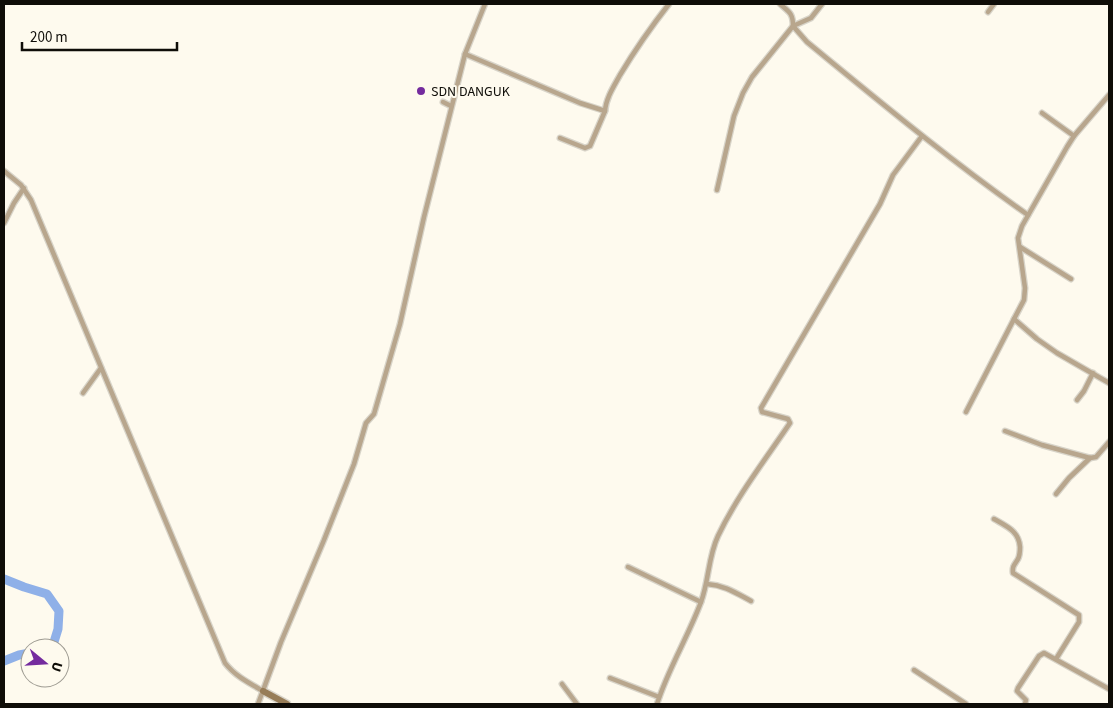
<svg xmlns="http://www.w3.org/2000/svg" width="1113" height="708" viewBox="0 0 1113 708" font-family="'Source Sans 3',sans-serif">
<rect width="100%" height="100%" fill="#fefaee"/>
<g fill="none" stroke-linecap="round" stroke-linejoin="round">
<g stroke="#8fb0e8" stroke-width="9">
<path d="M4,579l20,8 23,7 12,17 -1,18 -4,13 -5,6"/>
<path d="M4,661l15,-6 11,-2"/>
</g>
<defs>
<g id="street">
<path d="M780,4c9,8 13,9 13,22l14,16c72,59 144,119 221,173"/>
<path d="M988,12l6,-8"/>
<path d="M465,54l115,49 25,8c1,-13 9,-25 15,-36 15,-25 31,-48 49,-71"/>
<path d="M1109,95l-35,41 -7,11 -45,79 -4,12 7,50 -1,12 -10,19 23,20 20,14 52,30"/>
<path d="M443,102l8,4"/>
<path d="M1042,113l32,23"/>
<path d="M560,138l25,10 5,-2 15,-35"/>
<path d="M4,171l17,14 10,15 194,463c10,13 24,20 38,28"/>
<path d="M717,190l17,-74 9,-23 9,-16 41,-51 18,-8 11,-14"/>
<path d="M4,223l10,-20 10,-15"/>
<path d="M1020,247l51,32"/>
<path d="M83,393l18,-25"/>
<path d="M1077,400l7,-9 9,-18"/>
<path d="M966,412l48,-93"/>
<path d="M1005,431l37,14 48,13 6,-1 13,-15"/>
<path d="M1056,494l13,-16 21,-20"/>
<path d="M994,519c12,7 25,12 26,28 0,4 0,8 -2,12 -3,5 -6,7 -5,14l66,42v7l-23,37"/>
<path d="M628,567l73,35"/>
<path d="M707,584c17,1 29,9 44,17"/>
<path d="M914,670l52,34"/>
<path d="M610,678l49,19"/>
<path d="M562,684l15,20"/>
<path d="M258,704l23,-62 43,-102 30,-76 12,-41 8,-9 26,-90 24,-107 41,-163 20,-50"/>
<path d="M657,704c11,-35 31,-67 44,-102 8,-21 7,-45 17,-66 19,-40 47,-76 72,-113l-2,-4 -26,-7 -1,-4 119,-204 13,-29 29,-39"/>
<path d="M1025,704l1,-4 -9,-9 1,-3 21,-32 5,-3 65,36"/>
</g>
<path id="secondary" d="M263,691l24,13"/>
</defs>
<use href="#street" stroke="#d8d4c9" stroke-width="7"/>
<use href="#secondary" stroke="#d8d4c9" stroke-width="9"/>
<use href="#street" stroke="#b8a68d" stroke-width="4.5"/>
<use href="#secondary" stroke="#977d58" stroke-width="6"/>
</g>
<circle fill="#742b9e" stroke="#fefaee" stroke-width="2" cx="421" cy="91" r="5"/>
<g text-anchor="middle" stroke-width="4" stroke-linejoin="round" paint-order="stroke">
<g font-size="14" fill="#0f0d08" stroke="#fefaee" text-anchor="start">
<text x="431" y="96">SDN DANGUK</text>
</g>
</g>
<rect width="1113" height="708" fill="none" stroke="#0f0d08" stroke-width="10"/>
<g transform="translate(45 663) rotate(108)"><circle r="24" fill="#fefaee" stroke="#9e9b92"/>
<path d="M0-4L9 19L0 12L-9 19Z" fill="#742b9e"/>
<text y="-8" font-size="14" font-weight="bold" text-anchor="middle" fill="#0f0d08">U</text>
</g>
<path d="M22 42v8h155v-8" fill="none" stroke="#0f0d08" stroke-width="2.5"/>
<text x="30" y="42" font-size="15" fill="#0f0d08" stroke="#fefaee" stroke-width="4" paint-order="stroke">200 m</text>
</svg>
